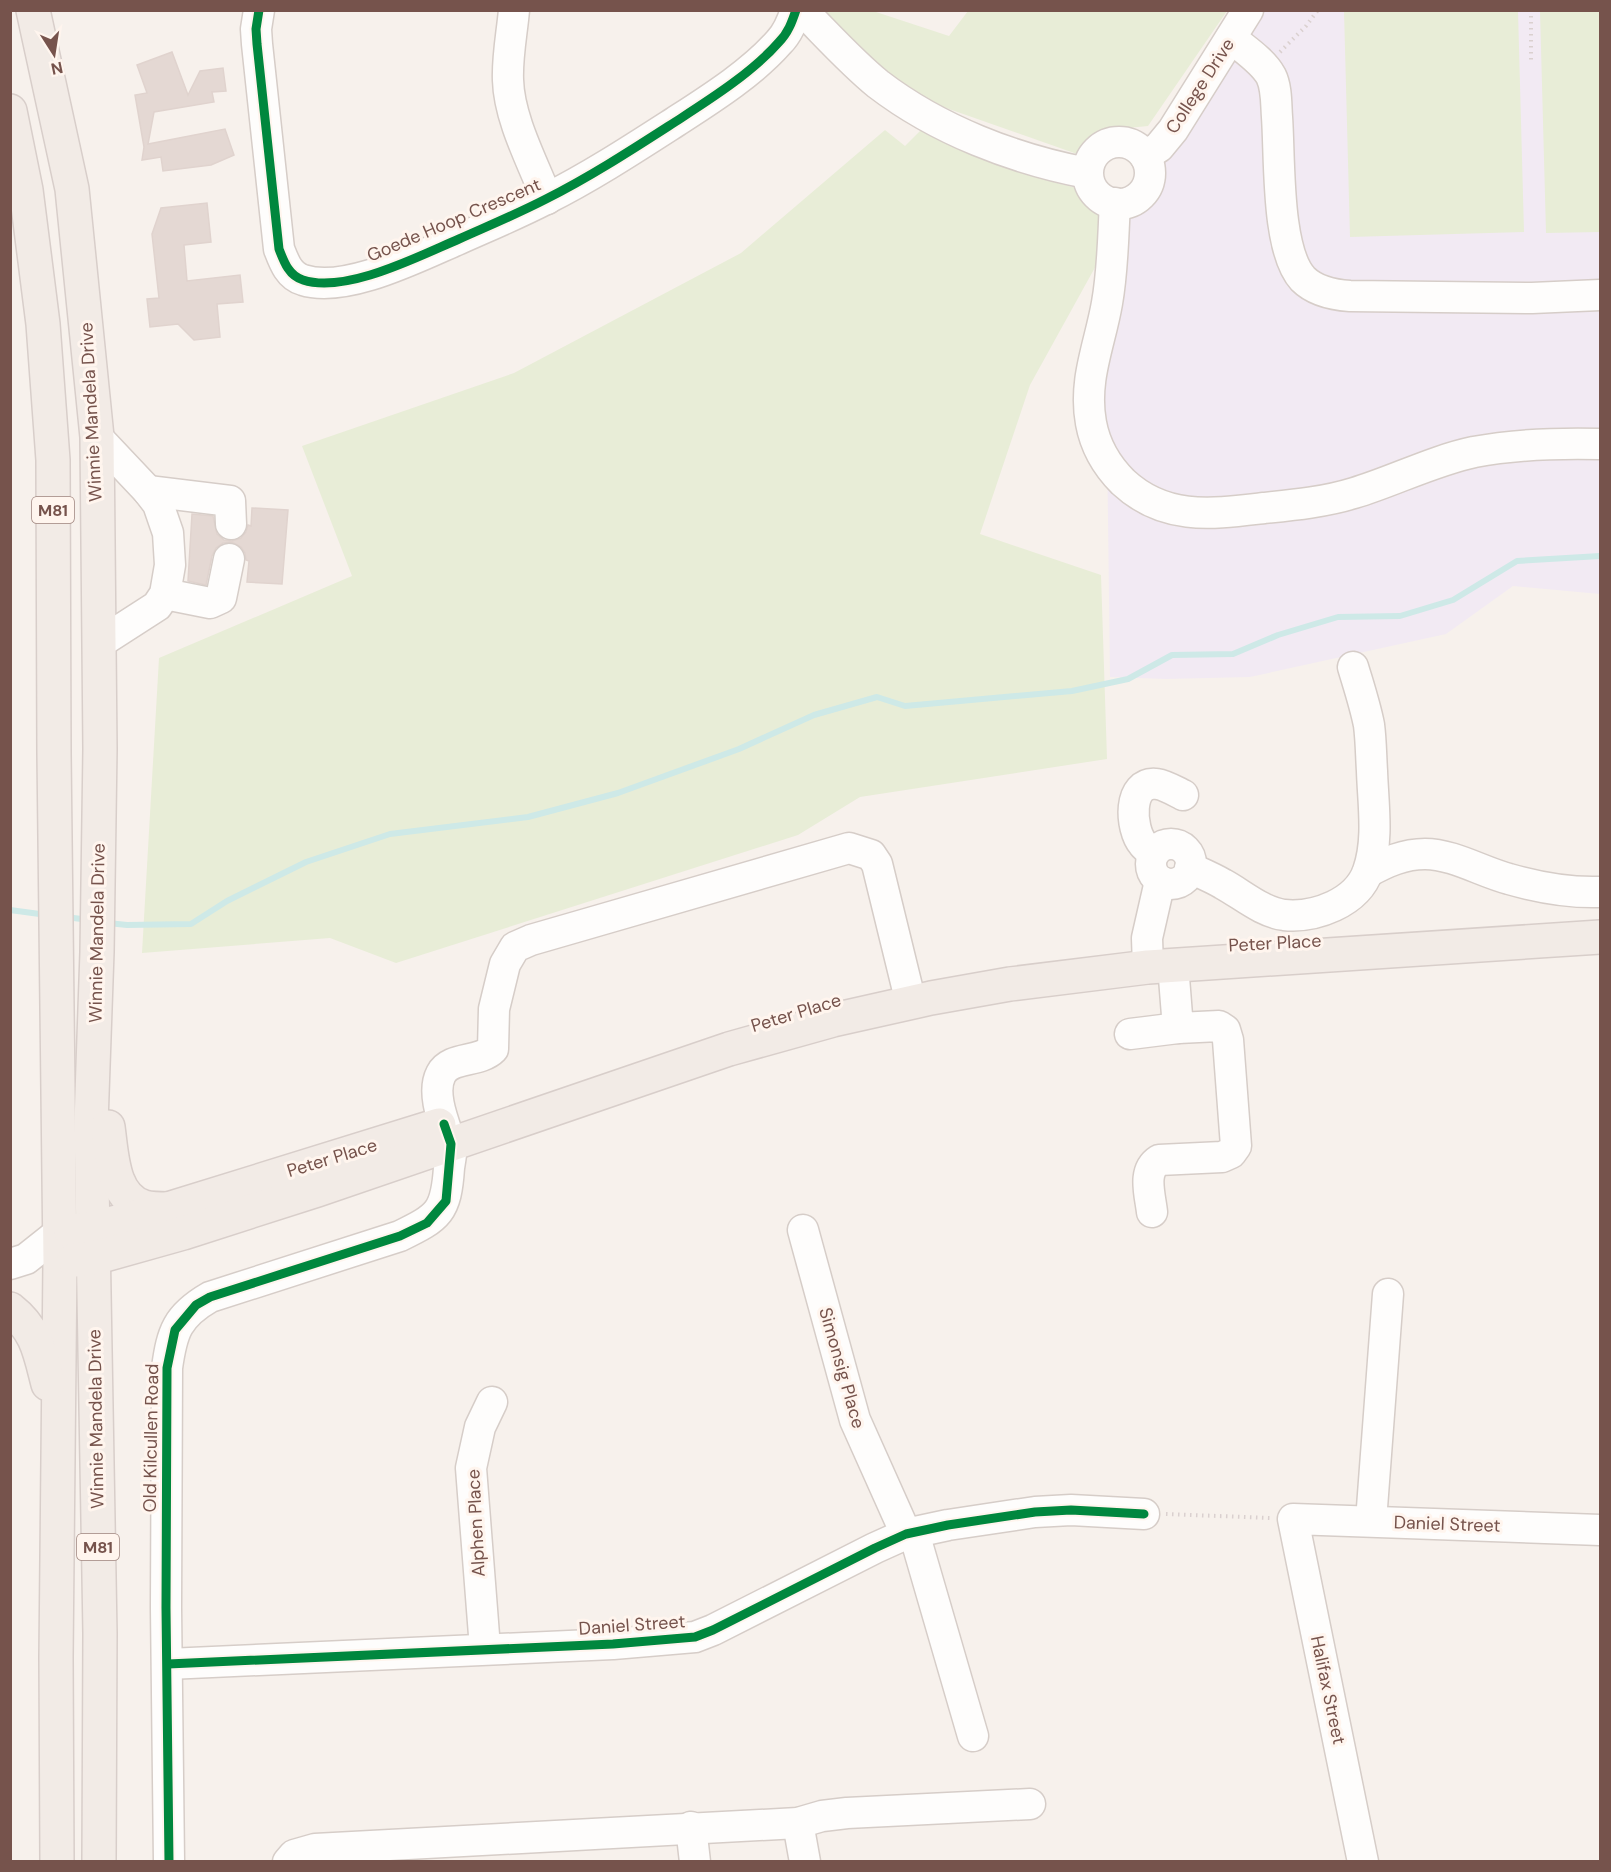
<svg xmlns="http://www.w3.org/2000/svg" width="1611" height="1872" viewBox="0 0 1611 1872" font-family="'DM Sans',sans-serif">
<rect width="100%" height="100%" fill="#f7f1ec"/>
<path fill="#f2eaf3" d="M1261,11h339v583l-87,-8 -67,48 -196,43 -84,2 -56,-2 -3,-237 -7,-29 27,-183 3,-12 21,-22 11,-30z"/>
<g fill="#e8edd7">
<path d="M826,11h47l76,25 19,-25h259l-79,115 -41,4 -30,24 -165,-58 -78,-69z"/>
<path d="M1344,11h174l6,221 -174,5z"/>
<path d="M1540,11h60v221l-54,1z"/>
<path d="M923,128l108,48 49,13 23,33 -5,40 -68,123 -50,149 121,41 6,184 -247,38 -62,38 -402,128 -66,-25 -188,15 17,-295 193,-82 -50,-130 212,-73 227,-120 144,-123 20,16z"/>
</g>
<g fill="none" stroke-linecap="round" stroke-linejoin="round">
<g stroke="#cee9e7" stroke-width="6">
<path d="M10,910l37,5"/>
<path d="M66,917l23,3"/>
<path d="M108,923l19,2 64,-1 36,-23 79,-39 84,-28 138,-17 90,-24 121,-44 75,-34 63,-18 28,9 167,-15 56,-12 44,-24 61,-1 45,-19 60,-18 62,-1 53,-16 64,-39 83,-5"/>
</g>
</g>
<g fill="#e4d8d3" stroke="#e0d3ce" stroke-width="1.5">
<path d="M172,52l16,43 12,-24 23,-3 3,23 -14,1 2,10 -60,10 -6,32 77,-15 9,26 -23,10 -48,6 -2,-14 -19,3 2,-13 -9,-52 12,-2 -10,-28z"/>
<path d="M207,203l4,39 -27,3 3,36 53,-6 3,27 -26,2 3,33 -26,3 -16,-16 -28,3 -3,-28 12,-1 -7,-64 9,-26z"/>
<path d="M252,508l36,2 -6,74 -35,-2 2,-21 -3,-1 -1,-7 -4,-6 -9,-5 -9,1 -7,5 -4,8 -6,29 -18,-4 4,-67 21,2 4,18 7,6 8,1 9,-3 5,-6 2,-7 3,1z"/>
</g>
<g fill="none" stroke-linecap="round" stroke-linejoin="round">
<defs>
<g id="minor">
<path d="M259,10l-3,19 1,15 22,205c5,13 10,27 24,31 43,14 116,-24 156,-41 29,-13 58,-25 87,-40 44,-22 87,-50 129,-77 34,-22 77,-49 104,-80 9,-9 13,-20 17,-32"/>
<path d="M514,10c-2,23 -7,47 -6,70 1,39 25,83 39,119"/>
<path d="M802,10c25,25 49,52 76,74 60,46 136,75 209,89"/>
<path d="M1231,38c13,11 32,23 40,38 6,12 5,29 6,41 3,41 -1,133 26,162 12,12 32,16 47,17l182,2 68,-3"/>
<circle cx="1119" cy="173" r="31"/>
<path d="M1145,156l14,-9 14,-17 75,-120"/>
<path d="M1115,203c-2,33 -2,67 -8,100 -7,41 -24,77 -16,120 4,22 16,43 32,59 42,39 89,32 141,26 30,-3 61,-6 90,-15 40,-12 78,-32 120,-41 42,-8 84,-9 126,-8"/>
<path d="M97,437l51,54 10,13 10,29 2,32 -5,29 -8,12 -59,38"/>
<path d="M148,491l82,10 1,23"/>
<path d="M165,594l45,9 11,-5 8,-39"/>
<circle cx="1171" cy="864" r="20"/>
<path d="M1154,853c-4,-3 -8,-5 -11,-9 -13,-15 -16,-64 14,-60 8,1 18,7 26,11"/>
<path d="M1190,868c11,5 23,10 33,16 20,11 39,28 61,31 31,3 73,-12 84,-44 11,-31 5,-68 4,-100 -1,-15 -1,-31 -3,-46 -4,-20 -10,-38 -16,-58"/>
<path d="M1368,872c18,-10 36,-18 57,-18 28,0 57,18 84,25 28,8 62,14 91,13"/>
<path d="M1148,967l-1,-29 13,-57"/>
<path d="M1130,1034l48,-6"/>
<path d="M1152,1212c-2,-18 -10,-41 7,-52l63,-3 9,-4 5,-7 -8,-106 -3,-10 -6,-4 -41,2 -5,-63"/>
<path d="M803,1230l52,190 51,114"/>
<path d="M10,1264l16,-5 34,-27"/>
<path d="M1371,1521l17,-227"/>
<path d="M914,1533l59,203"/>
<path d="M485,1648l-14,-180 9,-41 12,-25"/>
<path d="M168,1664l445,-20 82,-7 18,-7 162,-82 31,-14 42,-9 87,-13 36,-2 73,4"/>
<path d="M798,1823l7,39"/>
<path d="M691,1827l4,35"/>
<path d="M169,1862l-3,-254 1,-240c5,-36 10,-52 43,-71l190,-61c39,-19 46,-24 49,-68 1,-8 4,-19 1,-27 -6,-18 -19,-48 -9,-67 9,-18 38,-11 52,-25l1,-40 11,-45 10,-17 16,-7 318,-92 22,7 6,9 34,139"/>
<path d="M288,1862l6,-7 21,-6 483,-26 24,-7 25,-3 183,-9"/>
<path d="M1363,1862l-70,-343 307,11"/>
</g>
<g id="major">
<path d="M33,10l39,179 25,248 3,312 -3,203 -6,171 9,510 -1,229"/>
<path d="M10,111l16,79 17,134 10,136 1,293 6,508 -4,396 1,205"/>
<path d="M108,1127c4,28 4,70 36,80 8,2 16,2 24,2"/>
<path d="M71,1231l22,-3 75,-19 271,-84"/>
<path d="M74,1260l20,-2 89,-25 134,-43 412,-141 104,-29 98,-22 79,-14 138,-17 452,-30"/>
<path d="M10,1309c27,21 30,44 38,75"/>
</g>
</defs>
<use href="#minor" stroke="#d6cdc8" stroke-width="33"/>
<use href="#major" stroke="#d8ceca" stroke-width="36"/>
<g stroke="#dad0cf" stroke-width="4" stroke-dasharray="1.5 4.5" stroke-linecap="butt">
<path d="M1531,10v52"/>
<path d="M1280,52l26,-26 12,-16"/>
<path d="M1166,1514l104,4"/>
</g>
<use href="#minor" stroke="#fefdfc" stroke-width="30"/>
<use href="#major" stroke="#f2ebe6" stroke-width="33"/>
<defs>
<g id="cycleway">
<path d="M259,10l-3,19 1,15 22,205c5,13 10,27 24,31 43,14 116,-24 156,-41 29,-13 58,-25 87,-40 44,-22 87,-50 129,-77 34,-22 77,-49 104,-80 9,-9 13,-20 17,-32"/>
<path d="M168,1664l445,-20 82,-7 18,-7 162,-82 31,-14 42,-9 87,-13 36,-2 73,4"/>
<path d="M169,1862l-3,-254 1,-240 8,-38 21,-25 14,-8 190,-61 27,-13 19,-22 5,-57 -7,-20"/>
</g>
</defs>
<use href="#cycleway" stroke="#fff5ee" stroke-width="13"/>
<use href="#cycleway" stroke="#00873e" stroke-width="9"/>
</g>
<g text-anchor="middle" stroke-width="6" stroke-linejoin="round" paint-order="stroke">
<g fill="#fff5ee" stroke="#9f847d" stroke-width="1.5">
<rect x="32" y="497" width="42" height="26" rx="4.5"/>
<rect x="77" y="1534" width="42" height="26" rx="4.5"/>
</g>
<g font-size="16" font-weight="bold" fill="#76534c">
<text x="53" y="516">M81</text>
<text x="98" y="1553">M81</text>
</g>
<g font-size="18" fill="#76534c" stroke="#fff5ee">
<text transform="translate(1200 86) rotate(-57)" y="6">College Drive</text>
<text transform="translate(454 220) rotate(-23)" y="6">Goede Hoop Crescent</text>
<text transform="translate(91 412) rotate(-93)" y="6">Winnie Mandela Drive</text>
<text transform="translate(97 933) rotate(-89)" y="6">Winnie Mandela Drive</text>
<text transform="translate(1275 943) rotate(-3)" y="6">Peter Place</text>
<text transform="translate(796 1013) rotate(-17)" y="6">Peter Place</text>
<text transform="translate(332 1158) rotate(-17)" y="6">Peter Place</text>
<text transform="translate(842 1368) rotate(74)" y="6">Simonsig Place</text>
<text transform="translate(96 1419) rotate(-91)" y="6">Winnie Mandela Drive</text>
<text transform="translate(151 1438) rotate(-89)" y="6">Old Kilcullen Road</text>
<text transform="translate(476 1523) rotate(-93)" y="6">Alphen Place</text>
<text transform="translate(1447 1524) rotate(2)" y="6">Daniel Street</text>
<text transform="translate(632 1625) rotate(-4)" y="6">Daniel Street</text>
<text transform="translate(1328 1690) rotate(78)" y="6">Halifax Street</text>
</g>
</g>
<rect width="1611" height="1872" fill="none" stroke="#76534c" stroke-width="24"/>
<g transform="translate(54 54) rotate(168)" stroke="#fff5ee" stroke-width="4.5" paint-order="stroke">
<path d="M0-4.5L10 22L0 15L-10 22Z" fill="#76534c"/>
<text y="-9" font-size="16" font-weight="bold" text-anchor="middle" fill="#76534c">N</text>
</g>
</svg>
